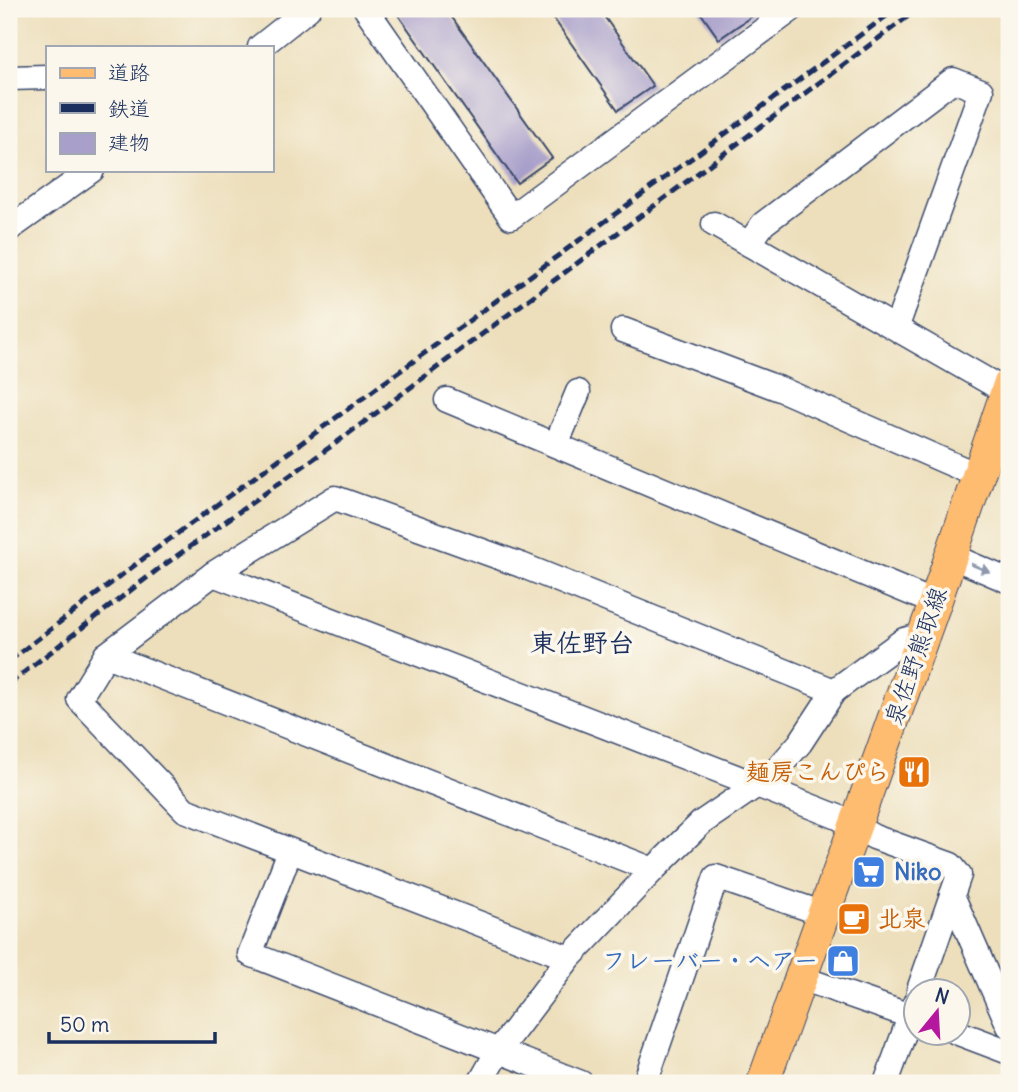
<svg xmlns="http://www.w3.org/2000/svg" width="1018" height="1092" viewBox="0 0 1018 1092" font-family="Delius,'Klee One',sans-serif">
<rect width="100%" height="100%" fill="#fbf7ec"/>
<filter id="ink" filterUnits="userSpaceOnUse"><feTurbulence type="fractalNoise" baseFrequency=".0143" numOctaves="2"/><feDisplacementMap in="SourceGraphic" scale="14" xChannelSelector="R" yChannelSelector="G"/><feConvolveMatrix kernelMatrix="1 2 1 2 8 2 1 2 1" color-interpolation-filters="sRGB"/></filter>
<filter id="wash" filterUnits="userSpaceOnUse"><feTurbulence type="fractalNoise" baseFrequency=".00686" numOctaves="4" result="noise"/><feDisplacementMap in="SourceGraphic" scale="28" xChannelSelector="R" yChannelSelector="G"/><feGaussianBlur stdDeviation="1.57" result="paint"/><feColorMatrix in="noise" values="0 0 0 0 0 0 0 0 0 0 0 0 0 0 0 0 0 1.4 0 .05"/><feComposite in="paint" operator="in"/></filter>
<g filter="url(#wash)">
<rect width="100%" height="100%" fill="#eddfbc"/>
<g id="blocks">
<g fill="#a89fca">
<path d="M394,9h52l106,149 -35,25z"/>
<path d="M547,9h52l54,77 -35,24z"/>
<path d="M698,9h64l-43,30z"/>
</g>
</g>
</g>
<g filter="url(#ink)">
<use href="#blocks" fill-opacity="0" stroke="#3a496c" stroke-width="2"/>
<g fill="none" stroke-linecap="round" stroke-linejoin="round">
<defs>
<g id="minor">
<path d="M366,9l145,208 281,-208"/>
<path d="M260,47l48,-38"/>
<path d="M9,78l38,-1"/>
<path d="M714,224l293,168"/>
<path d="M9,229l83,-59"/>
<path d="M749,244l14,-20 190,-144 28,11 -84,235"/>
<path d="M623,330l157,59 199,87"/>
<path d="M447,400l488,203"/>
<path d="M556,445l22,-53"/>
<path d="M951,556l58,25"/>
<path d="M213,574l122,-76 186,67 313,126"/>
<path d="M106,655l547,215"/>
<path d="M290,851l-40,103 331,129"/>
<path d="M952,895l57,131"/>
<path d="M569,958l-384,-148 -106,-111 27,-44 107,-81 559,217 66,26 36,20 77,28 8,10 -40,115"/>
<path d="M801,978l115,40"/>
<path d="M956,1032l53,20"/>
<path d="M480,1083l17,-30 72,-95 84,-88 48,-47 72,-49 27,-31 34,-52 70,-51 19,-5"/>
<path d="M645,1083l71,-206 108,37"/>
<path d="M886,1083l29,-80"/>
</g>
<path id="major" d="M763,1083l172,-480 74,-218"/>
</defs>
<use href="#minor" stroke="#3a496c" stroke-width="27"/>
<use href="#major" stroke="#3a496c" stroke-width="34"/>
<use href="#minor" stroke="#fff" stroke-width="24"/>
<use href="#major" stroke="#febc70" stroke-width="32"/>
<g stroke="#1b2f5e" stroke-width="5" stroke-dasharray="10 5" stroke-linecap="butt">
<path d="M9,661l143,-109 744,-543"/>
<path d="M9,684l148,-114 183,-130 578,-431"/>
</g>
</g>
<defs><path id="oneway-solid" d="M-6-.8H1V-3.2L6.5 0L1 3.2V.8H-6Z" transform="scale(1.75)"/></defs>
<use fill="#8d97ae" href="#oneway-solid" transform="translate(980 568) rotate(23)"/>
</g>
<defs>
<symbol id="restaurant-square" viewBox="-11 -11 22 22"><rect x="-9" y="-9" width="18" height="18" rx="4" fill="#e8710a" stroke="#fbf7ec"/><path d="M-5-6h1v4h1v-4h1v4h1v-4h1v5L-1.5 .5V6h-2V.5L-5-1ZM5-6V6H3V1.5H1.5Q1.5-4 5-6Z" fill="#fff"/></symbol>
<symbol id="supermarket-square" viewBox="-11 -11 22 22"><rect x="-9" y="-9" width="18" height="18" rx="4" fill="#3f7fe0" stroke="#fbf7ec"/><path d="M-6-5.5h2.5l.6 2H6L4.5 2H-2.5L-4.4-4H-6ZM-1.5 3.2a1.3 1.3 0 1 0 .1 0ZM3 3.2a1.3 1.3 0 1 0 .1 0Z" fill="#fff"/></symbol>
<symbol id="cafe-square" viewBox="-11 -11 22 22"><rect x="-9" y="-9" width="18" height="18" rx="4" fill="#e8710a" stroke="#fbf7ec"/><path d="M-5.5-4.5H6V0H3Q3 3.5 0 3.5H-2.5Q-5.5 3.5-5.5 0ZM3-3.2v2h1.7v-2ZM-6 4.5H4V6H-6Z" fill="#fff"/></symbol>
<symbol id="shop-square" viewBox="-11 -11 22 22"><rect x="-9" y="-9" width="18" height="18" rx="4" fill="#3f7fe0" stroke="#fbf7ec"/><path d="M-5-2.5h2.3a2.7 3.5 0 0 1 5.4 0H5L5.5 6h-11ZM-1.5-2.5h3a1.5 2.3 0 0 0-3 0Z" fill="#fff"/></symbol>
</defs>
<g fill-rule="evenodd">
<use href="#restaurant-square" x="895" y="753" width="38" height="38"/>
<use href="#supermarket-square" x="850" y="853" width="38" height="38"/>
<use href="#cafe-square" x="835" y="900" width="38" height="38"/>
<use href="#shop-square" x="824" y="942" width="38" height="38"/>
</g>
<g text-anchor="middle" stroke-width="7" stroke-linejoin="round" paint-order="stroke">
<g font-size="24" fill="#1b2f5e" stroke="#fbf7ec">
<text transform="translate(916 656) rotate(-71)" y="8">泉佐野熊取線</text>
</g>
<g font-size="24" font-weight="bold" fill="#c56008" stroke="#fbf7ec" text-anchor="end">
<text x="890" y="780">麺房こんぴら</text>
<text x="878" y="927" text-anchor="start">北泉</text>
</g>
<g font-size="24" font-weight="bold" fill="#366cbe" stroke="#fbf7ec" text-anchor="start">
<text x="894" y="880">Niko</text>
<text x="818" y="969" text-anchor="end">フレーバー・ヘアー</text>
</g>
<g font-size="26" font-weight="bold" fill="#1b2f5e" stroke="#fbf7ec">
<text x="582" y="652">東佐野台</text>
</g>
</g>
<rect width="1018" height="1092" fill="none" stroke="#fbf7ec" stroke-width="35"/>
<rect x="46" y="46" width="228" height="126" fill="#fbf7ec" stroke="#a1a7b3" stroke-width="2"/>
<rect x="60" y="68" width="35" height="10" fill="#febc70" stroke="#a1a7b3" stroke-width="2"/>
<text x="108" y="80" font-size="21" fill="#1b2f5e">道路</text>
<rect x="60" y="103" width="35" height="10" fill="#1b2f5e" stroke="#a1a7b3" stroke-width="2"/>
<text x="108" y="116" font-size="21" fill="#1b2f5e">鉄道</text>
<rect x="60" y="133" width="35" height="21" fill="#a89fca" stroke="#a1a7b3" stroke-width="2"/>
<text x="108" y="150" font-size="21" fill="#1b2f5e">建物</text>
<g transform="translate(937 1012) rotate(18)"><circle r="33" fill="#fbf7ec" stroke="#a1a7b3" stroke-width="2"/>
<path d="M0-5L12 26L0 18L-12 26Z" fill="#b5179e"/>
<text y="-10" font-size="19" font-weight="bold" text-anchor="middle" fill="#1b2f5e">N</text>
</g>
<path d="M49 1032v10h166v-10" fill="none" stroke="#1b2f5e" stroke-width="3.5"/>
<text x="60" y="1032" font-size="21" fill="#1b2f5e" stroke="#fbf7ec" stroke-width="5" paint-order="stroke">50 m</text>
</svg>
